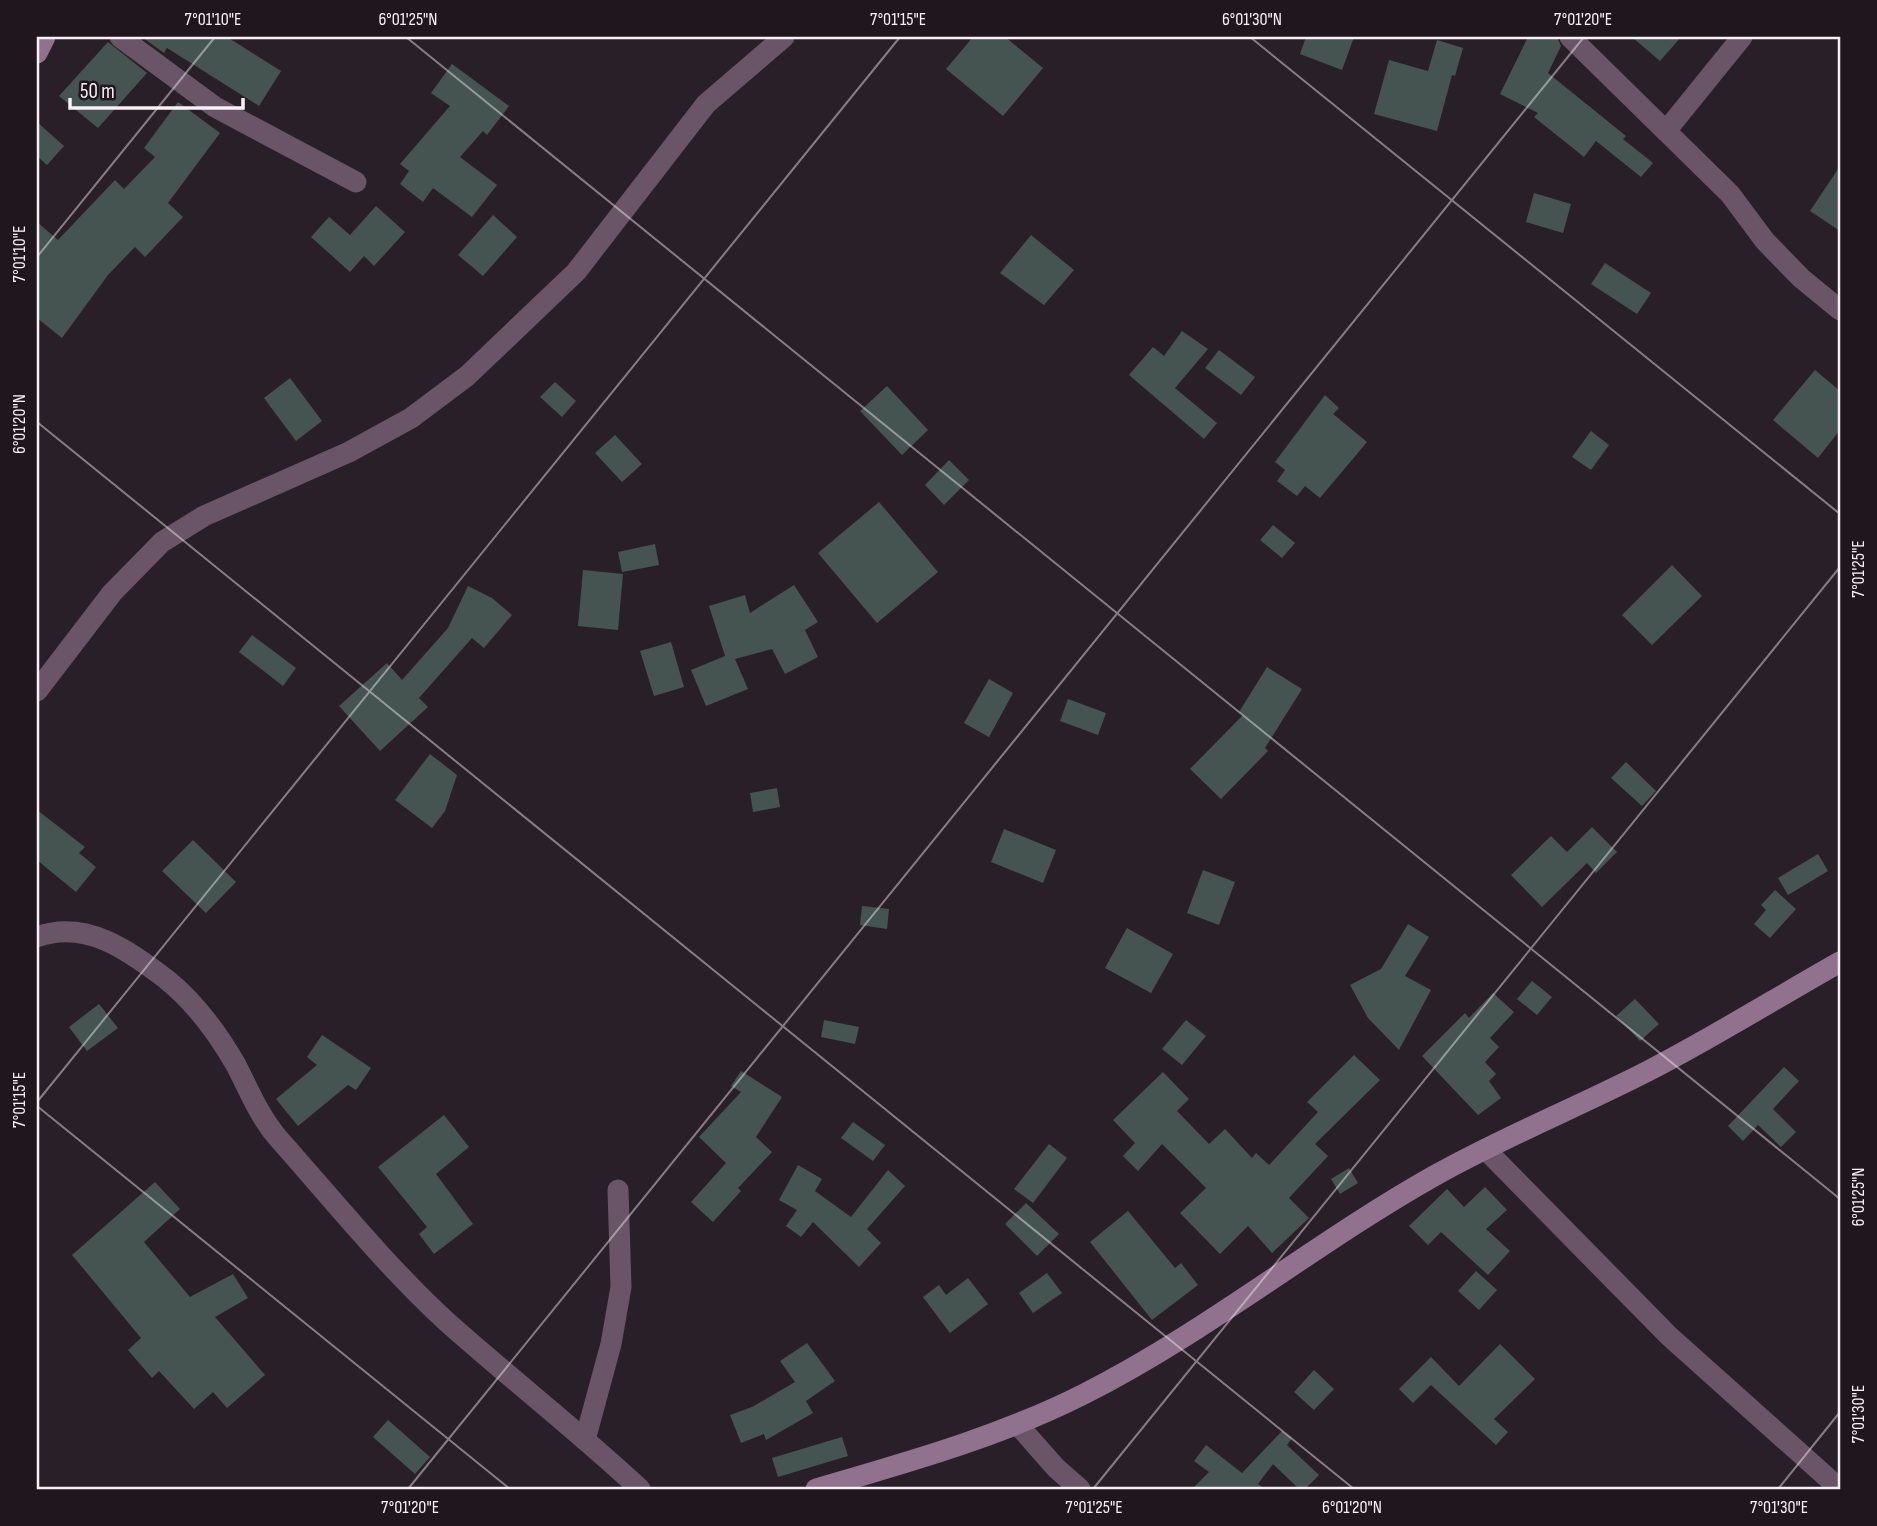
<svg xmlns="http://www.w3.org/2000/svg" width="1877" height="1526" viewBox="0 0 1877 1526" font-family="'Sofia Sans Condensed',sans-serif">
<rect width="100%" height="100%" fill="#291f28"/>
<g fill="#455451">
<path d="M142,37h85l54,34 -22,35 -92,-58 -3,5z"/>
<path d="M973,37h32l38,31 -40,48 -57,-47z"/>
<path d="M1306,37h48l-12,33 -42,-16z"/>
<path d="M1528,37h29l4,9 -13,27 78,63 -3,3 30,24 -12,14 -45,-36 -12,16 -50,-40 4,-4 -38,-19z"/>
<path d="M1632,37h49l-21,24z"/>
<path d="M1437,40l26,8 -8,28 -3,-1 -15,56 -63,-17 15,-54 39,11z"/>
<path d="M108,42l39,31 -49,55 -39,-32z"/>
<path d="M452,64l57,42 -22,29 -4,-4 -23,26 37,28 -25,32 -39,-29 -10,14 -23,-18 9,-13 -9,-7 50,-58 -19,-13z"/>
<path d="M178,102l42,31 -52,70 15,14 -38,40 -10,-10 -27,28 -46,63 -25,-20v-96l21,18 57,-60 9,9 31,-32 -11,-9z"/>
<path d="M37,122l27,24 -17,19 -10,-9z"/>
<path d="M1840,166v65l-30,-20z"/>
<path d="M1534,193l37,11 -8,29 -37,-11z"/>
<path d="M376,206l29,26 -31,34 -10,-10 -14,16 -39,-35 18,-20 21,18z"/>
<path d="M493,215l24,22 -34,39 -25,-21z"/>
<path d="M1031,235l43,35 -30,35 -44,-32z"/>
<path d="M1605,263l46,30 -14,21 -46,-30z"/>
<path d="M1182,331l26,18 -33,39 42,35 -13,16 -75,-64 24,-28 11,9z"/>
<path d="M1219,350l36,27 -14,18 -36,-27z"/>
<path d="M1815,370l25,21v39l-22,28 -45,-38z"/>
<path d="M290,378l32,43 -26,20 -32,-43z"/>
<path d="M555,382l21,19 -14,16 -22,-20z"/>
<path d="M887,386l41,44 -26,25 -42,-44z"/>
<path d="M1325,395l14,13 -6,6 34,28 -47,56 -15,-12 -8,10 -20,-15 8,-11 -10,-8z"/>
<path d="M1591,431l18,14 -18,25 -19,-13z"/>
<path d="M615,435l27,29 -20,18 -27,-29z"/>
<path d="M949,460l20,20 -25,25 -19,-20z"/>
<path d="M879,502l59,70 -61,51 -59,-70z"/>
<path d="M1273,525l22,18 -13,15 -22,-18z"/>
<path d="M655,544l4,21 -37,7 -4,-20z"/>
<path d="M1672,565l30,31 -50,49 -30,-30z"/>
<path d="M583,570l40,4 -5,56 -40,-4z"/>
<path d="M794,585l24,37 -13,8 13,27 -33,17 -13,-25 -37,10 13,30 -42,17 -15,-36 34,-14 -16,-50 36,-11 5,18z"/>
<path d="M468,586l24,12 20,17 -28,33 -12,-10 -53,60 9,9 -48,44 -41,-45 48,-43 15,17 46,-52z"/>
<path d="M252,635l44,33 -13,18 -44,-34z"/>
<path d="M671,642l13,45 -30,9 -14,-45z"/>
<path d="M1267,667l35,22 -37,59 3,3 -47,48 -31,-30 53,-54 -4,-3z"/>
<path d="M989,679l24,14 -24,44 -25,-14z"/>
<path d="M1068,699l38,14 -8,22 -38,-14z"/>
<path d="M430,754l27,21 -12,36 -13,17 -37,-28z"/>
<path d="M1626,762l30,29 -14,15 -31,-28z"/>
<path d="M777,788l3,19 -27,5 -3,-19z"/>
<path d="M37,810l48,37 -6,6 17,14 -20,25 -39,-32z"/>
<path d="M1592,827l25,25 -21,21 -9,-10 -45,44 -31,-32 40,-39 16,16z"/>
<path d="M1004,829l52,21 -13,33 -52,-21z"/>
<path d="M193,840l43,42 -30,31 -44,-42z"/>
<path d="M1818,854l10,17 -40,24 -10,-17z"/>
<path d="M1203,870l32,12 -16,43 -32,-12z"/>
<path d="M1775,890l21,19 -26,29 -16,-14 12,-14 -5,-5z"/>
<path d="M862,906l27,3 -2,20 -27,-4z"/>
<path d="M1408,924l21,13 -24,39 26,14 -32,60 -31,-32 -18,-33 31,-16z"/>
<path d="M1127,928l46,26 -22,39 -46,-25z"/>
<path d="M1532,981l20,16 -15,18 -20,-16z"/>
<path d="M1493,993l21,19 -24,26 9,9 -14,15 11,12 -7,7 12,17 -23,17 -56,-59 43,-43 4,5z"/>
<path d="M1635,999l24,25 -19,17 -24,-25z"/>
<path d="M99,1004l19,24 -31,23 -18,-24z"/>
<path d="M824,1020l35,7 -4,17 -34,-7z"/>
<path d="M1186,1020l20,16 -24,29 -20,-16z"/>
<path d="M322,1035l49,33 -15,22 -8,-5 -50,41 -22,-27 41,-34 -10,-8z"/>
<path d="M1354,1055l26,25 -65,64 13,12 -39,42 20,20 -37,35 -24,-27 -28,28 -40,-41 26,-25 -44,-44 -24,27 -15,-15 12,-13 -22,-23 50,-48 26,27 -12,12 32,33 16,-15 27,29 4,-5 13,12 49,-53 -11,-10z"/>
<path d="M1784,1067l15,14 -26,28 23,23 -15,15 -23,-22 -15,16 -15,-15z"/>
<path d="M741,1071l41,26 -26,40 16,15 -34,36 3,3 -28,31 -22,-20 35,-39 -27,-26 42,-45 -10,-6z"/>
<path d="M444,1115l25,32 -33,27 37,50 -39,30 -15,-20 8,-7 -49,-60z"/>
<path d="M853,1122l32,23 -12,16 -32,-23z"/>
<path d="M1049,1144l18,14 -34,45 -19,-14z"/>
<path d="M798,1165l24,14 -7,12 36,26 37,-47 17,16 -38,43 14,14 -22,24 -46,-45 -12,15 -15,-11 11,-16 -18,-10z"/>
<path d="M1349,1168l9,15 -18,11 -9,-15z"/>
<path d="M155,1182l25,27 -36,33 46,55 43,-23 15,24 -33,19 50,58 -38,33 -14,-16 -19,17 -35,-38 -7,7 -24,-28 13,-12 -69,-83z"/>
<path d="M1485,1187l22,23 -21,19 24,22 -22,24 -47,-43 -13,13 -19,-19 38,-37 17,18z"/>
<path d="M1026,1203l33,31 -22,22 -32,-32z"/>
<path d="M1128,1211l47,57 6,-5 17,22 -46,35 -62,-78z"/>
<path d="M1476,1271l21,19 -18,20 -21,-19z"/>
<path d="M1047,1273l15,20 -29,20 -14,-20z"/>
<path d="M968,1278l20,26 -38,29 -27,-36 16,-12 7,10z"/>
<path d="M807,1343l28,38 -29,20 7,12 -47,27 -2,-6 -23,9 -11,-28 22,-8 43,-25 -15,-21z"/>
<path d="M1500,1344l35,35 -41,40 14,13 -12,13 -65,-60 -18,18 -14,-14 32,-32 28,29z"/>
<path d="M1314,1370l20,19 -20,21 -20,-18z"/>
<path d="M388,1420l42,37 -15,17 -42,-37z"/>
<path d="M1282,1431l10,7 -5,7 32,30 -14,14h-6l-26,-25 -15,20 7,5h-73l17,-17 -15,-11 12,-16 36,28z"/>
<path d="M842,1437l6,19 -70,21 -6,-19z"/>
</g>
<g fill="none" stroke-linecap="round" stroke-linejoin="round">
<g stroke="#695567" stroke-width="21">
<path d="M120,37l95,70 141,75"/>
<path d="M1570,37l160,157 35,47 36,37 39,32"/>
<path d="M1666,131l76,-94"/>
<path d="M37,691l75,-98 50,-51 42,-26 145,-64 62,-34 56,-42 109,-104 130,-168 78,-67"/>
<path d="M37,937c48,-18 91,13 129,42 30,24 51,53 70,86 13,25 23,51 42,73 55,62 108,128 169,184 64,57 131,109 193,167"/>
<path d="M1487,1151l182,185 171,153"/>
<path d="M1018,1425l38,43 24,21"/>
<path d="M585,1440l26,-96 10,-57 -3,-97"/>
</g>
<g stroke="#90718e" stroke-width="21">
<path d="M37,53l8,-16"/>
<path d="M816,1489c92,-27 183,-52 268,-95 123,-62 231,-151 350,-218 69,-39 144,-69 214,-105 66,-34 128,-73 192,-109"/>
</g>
</g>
<path fill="none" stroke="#f7f0f6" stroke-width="2" stroke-opacity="0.45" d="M406,37l1434,1162M1250,37l590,477M37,257l178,-220M37,422l1317,1067M37,1102l863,-1065M37,1106l473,383M408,1489l1176,-1452M1093,1489l747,-922M1778,1489l62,-77"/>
<rect width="1877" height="1526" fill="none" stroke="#1f161e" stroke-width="77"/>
<path d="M70 98v10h173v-10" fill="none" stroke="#f7f0f6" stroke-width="3.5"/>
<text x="80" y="98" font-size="21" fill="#f7f0f6" stroke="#1f161e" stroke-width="5" paint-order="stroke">50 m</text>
<rect x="38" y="38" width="1801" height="1450" fill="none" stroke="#f7f0f6" stroke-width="2.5"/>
<g font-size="18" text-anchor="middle" fill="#f7f0f6">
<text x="213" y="25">7°01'10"E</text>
<text x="408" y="25">6°01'25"N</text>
<text x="898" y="25">7°01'15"E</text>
<text x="1252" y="25">6°01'30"N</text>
<text x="1583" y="25">7°01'20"E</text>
<text transform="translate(19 254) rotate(-90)" y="6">7°01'10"E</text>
<text transform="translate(19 424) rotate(-90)" y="6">6°01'20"N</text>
<text transform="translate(1858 569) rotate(-90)" y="6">7°01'25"E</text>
<text transform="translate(19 1100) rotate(-90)" y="6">7°01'15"E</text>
<text transform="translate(1858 1197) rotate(-90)" y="6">6°01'25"N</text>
<text transform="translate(1858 1414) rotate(-90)" y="6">7°01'30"E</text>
<text x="410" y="1513">7°01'20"E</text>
<text x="1094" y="1513">7°01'25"E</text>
<text x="1352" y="1513">6°01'20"N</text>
<text x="1779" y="1513">7°01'30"E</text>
</g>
</svg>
